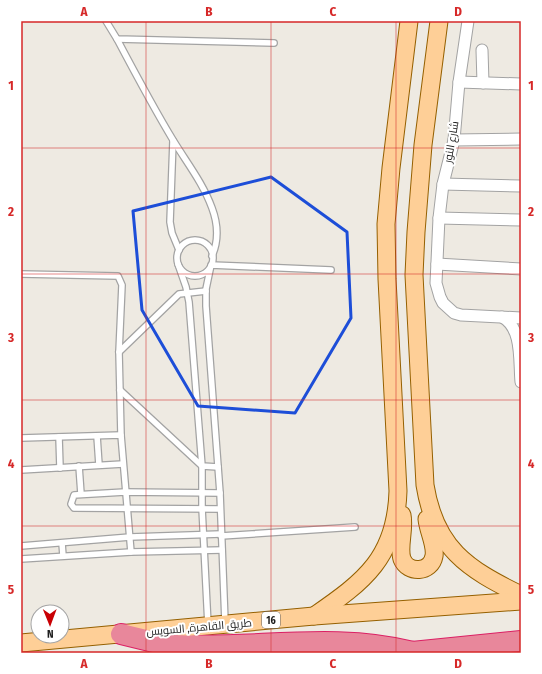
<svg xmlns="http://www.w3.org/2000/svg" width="542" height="674" viewBox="0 0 542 674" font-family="'Fira Sans Condensed',Cairo,sans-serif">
<rect width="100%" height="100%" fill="#eeeae2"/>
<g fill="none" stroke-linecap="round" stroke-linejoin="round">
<defs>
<g id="service">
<path d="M106,21l11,18 157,4"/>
<path d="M117,39c18,34 36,68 56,101 14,23 30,43 39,68 6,16 7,32 0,48"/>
<path d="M173,141l-3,81 2,11 7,17"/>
<circle cx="195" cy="258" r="18"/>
<path d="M178,264l8,23 3,15 13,164v42l6,117"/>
<path d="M21,274l97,2 4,9 -3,67 2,83"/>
<path d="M119,352l60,-58 27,-3"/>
<path d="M120,390l82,76 16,1"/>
<path d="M97,436l2,29"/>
<path d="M59,437l1,31"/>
<path d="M21,438l100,-3 10,117"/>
<path d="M79,466l2,28"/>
<path d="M21,470l102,-6"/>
<path d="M220,493l-95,-1 -51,3 -3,9 3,4 146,1"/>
<path d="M221,536l134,-9"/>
<path d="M62,543l1,13"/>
<path d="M21,546l109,-9 91,-3"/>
<path d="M21,559l110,-7 91,-2"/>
<path d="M225,622l-5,-129 -14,-187v-17l5,-24 120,5"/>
</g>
<g id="minor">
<path d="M468,21l-9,61 -5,58 -11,44 -4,34 -3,65 4,14 3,6 11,10 7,2 60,3"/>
<path d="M482,50l1,33"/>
<path d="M459,82l62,2"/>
<path d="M454,140l67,-1"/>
<path d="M443,184l78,2"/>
<path d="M439,218l82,2"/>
<path d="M437,264l84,5"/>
<path d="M502,317c21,11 17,44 19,65"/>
</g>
<g id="primary">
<path d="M439,21l-16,124 -7,87 -2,43 11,210c10,63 42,84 96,110"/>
<path d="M402,515c3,14 -4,32 0,44 6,15 29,14 32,-3 2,-11 -6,-25 -7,-37"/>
<path d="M314,616c51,-35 82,-59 84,-125l-11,-212 -1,-55 5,-56 18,-147"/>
<path d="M21,643l293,-27 207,-15"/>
</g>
<g id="motorway">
<path d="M121,634l37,9 19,2c79,4 158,-13 236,7"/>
<path d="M402,653l119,-12"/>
</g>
</defs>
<use href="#service" stroke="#a3a3a3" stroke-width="8"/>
<use href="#minor" stroke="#a3a3a3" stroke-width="13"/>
<use href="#primary" stroke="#956000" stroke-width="19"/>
<use href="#motorway" stroke="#db2064" stroke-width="22"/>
<use href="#service" stroke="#fff" stroke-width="5.5"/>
<use href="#minor" stroke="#fff" stroke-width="11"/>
<use href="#primary" stroke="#fecf97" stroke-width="17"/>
<use href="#motorway" stroke="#e8879b" stroke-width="20"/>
</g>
<path fill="none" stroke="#1d4ed8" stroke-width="3" stroke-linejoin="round" d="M271,177l76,55 4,86 -56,95 -97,-7 -56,-96 -9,-99z"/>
<path fill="none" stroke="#d62828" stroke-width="1" stroke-opacity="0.55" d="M146,21v632M271,21v632M396,21v632M21,148h500M21,274h500M21,400h500M21,526h500"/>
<g text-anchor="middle" stroke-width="4" stroke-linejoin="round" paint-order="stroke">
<rect fill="#fff" stroke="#606060" stroke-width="1" x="262" y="612" width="18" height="16" rx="3"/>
<g font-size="10" font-weight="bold" fill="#1c1c1c">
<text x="271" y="624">16</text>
</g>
<g font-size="11" fill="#1c1c1c" stroke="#fff">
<text transform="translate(451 142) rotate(-80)" y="4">شارع النور</text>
<text transform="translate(199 627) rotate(-5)" y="4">طريق القاهرة, السويس</text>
</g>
</g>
<rect width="542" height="674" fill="none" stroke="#ffffff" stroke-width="44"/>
<g transform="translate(50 624) rotate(179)"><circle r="19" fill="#ffffff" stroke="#a4a4a4"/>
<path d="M0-3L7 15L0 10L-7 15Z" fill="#c90004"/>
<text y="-6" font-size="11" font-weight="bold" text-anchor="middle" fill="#1c1c1c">N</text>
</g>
<rect x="22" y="22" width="498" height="630" fill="none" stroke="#d62828" stroke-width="1.5"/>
<g font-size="13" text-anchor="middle" font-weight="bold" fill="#d62828">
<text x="84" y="16">A</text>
<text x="209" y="16">B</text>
<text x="333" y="16">C</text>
<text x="458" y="16">D</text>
<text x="11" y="90">1</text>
<text x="531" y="90">1</text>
<text x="11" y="216">2</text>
<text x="531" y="216">2</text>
<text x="11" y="342">3</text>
<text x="531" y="342">3</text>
<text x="11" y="468">4</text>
<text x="531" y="468">4</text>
<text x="11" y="594">5</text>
<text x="531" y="594">5</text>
<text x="84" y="668">A</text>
<text x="209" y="668">B</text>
<text x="333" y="668">C</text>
<text x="458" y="668">D</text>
</g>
</svg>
